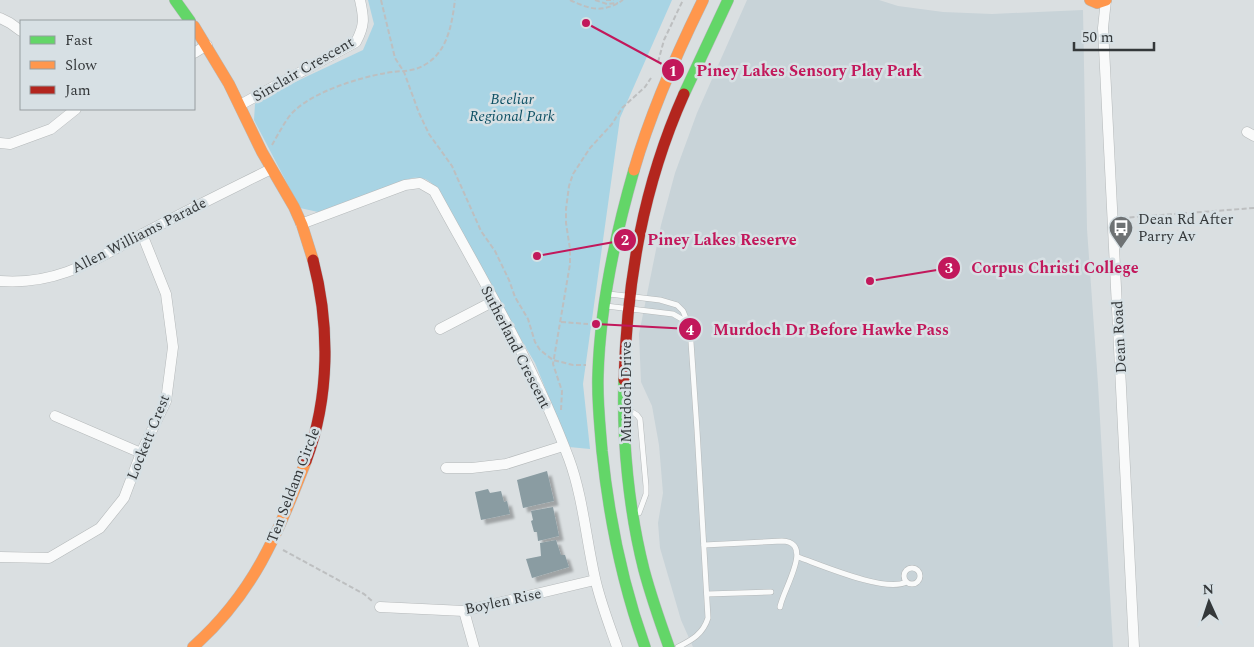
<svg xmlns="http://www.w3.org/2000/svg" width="1254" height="647" viewBox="0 0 1254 647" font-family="Spectral,serif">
<defs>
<filter id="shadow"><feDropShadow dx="4.5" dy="4.5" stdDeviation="1" flood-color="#0004"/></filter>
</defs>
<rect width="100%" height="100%" fill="#dadfe1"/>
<path fill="#c8d3d8" d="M747,0h132l19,6 45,6 49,2 91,-4 4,219 11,155 15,263h-420l-12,-27 -21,-72 -2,-25 5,-30 -4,-48 -7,-39 -11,-24 -2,-48 22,-109 14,-52 22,-60z"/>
<path fill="#a8d4e4" d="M368,0h304l-52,118 -37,266 7,65 -21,-2 -34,-84 -38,-64 -59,-108c-8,-11 -13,-14 -26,-13l-94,34 -18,-4 -46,-88 1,-16 6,-6 102,-48 11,-26z"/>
<g fill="#8a9ca2" filter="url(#shadow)">
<path d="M547,471l7,30 -31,7 -6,-28z"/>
<path d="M488,489l2,4 11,-2 3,11 3,-1 3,13 -29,6 -6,-28z"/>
<path d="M553,507l6,29 -21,5 -1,-9h-3l-3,-11 2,-1 -2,-9z"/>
<path d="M556,540l5,15h4l4,12 -37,11 -6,-19 15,-3 -1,-13z"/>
</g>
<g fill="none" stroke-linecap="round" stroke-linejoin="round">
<defs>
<g id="lane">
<path d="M609,294l51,6 17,5 6,6 5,12 3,19 6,88 11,188c-5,16 -16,22 -30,29"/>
<path d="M606,306l67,8 14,8"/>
<path d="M627,409l10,6 3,4 6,67v8l-7,19"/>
<path d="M704,545l78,-4c33,1 1,48 -2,66"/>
<path d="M798,557c23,8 88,36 108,25"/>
<circle cx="912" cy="576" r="8"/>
<path d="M707,594l64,-2"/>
</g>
<g id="street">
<path d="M1106,0l-3,28 31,619"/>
<path d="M0,18l10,5 11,8"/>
<path d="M194,53l13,-8"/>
<path d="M240,105l116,-63c9,-17 8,-24 4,-42"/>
<path d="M1247,132l7,4"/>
<path d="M0,143l10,1 41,-15 25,-20"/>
<path d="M301,224l104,-39 15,-2 14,8c48,88 100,174 135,268 14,38 17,80 26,119 5,23 14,46 22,69"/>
<path d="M0,281c63,5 103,-27 156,-54 38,-20 77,-39 115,-58"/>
<path d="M440,329l54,-28"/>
<path d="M55,416l86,37"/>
<path d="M446,468h26l34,-4 57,-18"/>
<path d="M0,557l49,1 51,-30 24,-30 17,-45 25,-52 7,-54 -7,-53 -24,-60"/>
<path d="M380,607l84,4 131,-31"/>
<path d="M464,611l10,36"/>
</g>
<g id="fast">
<path d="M175,0l15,21"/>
<path d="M684,94l44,-94"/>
<path d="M634,170c-19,66 -34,136 -36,205 -1,25 2,51 4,76 7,67 20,132 43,196"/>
<path d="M624,380c-2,61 5,131 20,190 7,26 16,52 25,77"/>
</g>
<g id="slow">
<path d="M1090,0l7,3 9,-3"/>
<path d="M194,26l35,58 33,68 32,55 8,18 11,35"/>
<path d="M634,170c17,-59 42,-115 69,-170"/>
<path d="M193,647c61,-54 84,-112 113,-186"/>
</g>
<g id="jam">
<path d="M624,380c3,-100 19,-194 60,-286"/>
<path d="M306,461c24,-64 24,-136 7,-201"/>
</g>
</defs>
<use href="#lane" stroke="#b5b9ba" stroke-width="6"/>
<use href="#street" stroke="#b5b9ba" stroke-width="11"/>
<use href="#fast" stroke="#b5b9ba" stroke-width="12"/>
<use href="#slow" stroke="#b5b9ba" stroke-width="12"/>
<use href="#jam" stroke="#b5b9ba" stroke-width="12"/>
<g stroke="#bdbfc0" stroke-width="2" stroke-dasharray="5 2.5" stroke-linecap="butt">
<path d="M381,0l14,58 9,14 15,41 10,21 23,32 29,65 14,20 14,29 6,17 13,22 7,23 5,8 13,10 20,5h13"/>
<path d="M570,0c21,10 33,13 53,0"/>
<path d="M595,0l12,4 11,-1"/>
<path d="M606,0h8"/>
<path d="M658,62l6,-22 19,-40"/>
<path d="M272,145c5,-9 10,-18 16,-27 17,-24 69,-40 98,-45 15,-3 26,0 40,-9 22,-13 26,-41 29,-64"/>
<path d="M1122,218l132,-10"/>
<path d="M561,322l27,2"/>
<path d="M561,410l1,-19 -9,-27 17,-100v-15l-4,-26v-14l3,-23 4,-12 17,-26 22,-24 10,-16 23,-21 6,-9"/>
<path d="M283,550l81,44 8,7"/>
</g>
<use href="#lane" stroke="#f9fafa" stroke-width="5"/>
<use href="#street" stroke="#f9fafa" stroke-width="10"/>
<use href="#fast" stroke="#63d668" stroke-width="11"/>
<use href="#slow" stroke="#ff974d" stroke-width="11"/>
<use href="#jam" stroke="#b3261e" stroke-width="11"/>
</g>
<defs>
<symbol id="bus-pin" viewBox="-11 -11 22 30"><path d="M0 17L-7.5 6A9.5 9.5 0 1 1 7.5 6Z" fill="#6e7274" stroke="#d7e0e4"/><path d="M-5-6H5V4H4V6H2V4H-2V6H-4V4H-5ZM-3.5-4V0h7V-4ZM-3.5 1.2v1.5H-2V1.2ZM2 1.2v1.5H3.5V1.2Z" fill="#fff"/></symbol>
</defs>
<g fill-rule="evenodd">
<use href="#bus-pin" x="1107" y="214" width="28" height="38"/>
</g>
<g text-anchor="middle" stroke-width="5" stroke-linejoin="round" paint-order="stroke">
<g font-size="15" fill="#34383a" stroke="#d7e0e4">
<text transform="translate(303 69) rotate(-30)" y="5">Sinclair Crescent</text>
<text transform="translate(139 235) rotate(-27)" y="5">Allen Williams Parade</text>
<text transform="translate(1119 337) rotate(-93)" y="5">Dean Road</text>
<text transform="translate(516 347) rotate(63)" y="5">Sutherland Crescent</text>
<text transform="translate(626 392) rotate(-90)" y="5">Murdoch Drive</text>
<text transform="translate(148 437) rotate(-68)" y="5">Lockett Crest</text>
<text transform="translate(293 485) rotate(-69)" y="5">Ten Seldam Circle</text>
<text transform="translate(503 601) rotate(-12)" y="5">Boylen Rise</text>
</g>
<g font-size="15" font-style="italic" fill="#0f5165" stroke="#d7e0e4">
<text x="512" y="104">Beeliar<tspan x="512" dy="17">Regional Park</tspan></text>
</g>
<g font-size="15" fill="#34383a" stroke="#d7e0e4" text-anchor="start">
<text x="1138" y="224">Dean Rd After<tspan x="1138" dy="17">Parry Av</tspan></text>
</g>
</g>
<path fill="none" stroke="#c2185b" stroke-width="2" d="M586 23L673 70M537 256L625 240M870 281L949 268M596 324L690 329"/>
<g fill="#c2185b" stroke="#d7e0e4" stroke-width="2">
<circle cx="586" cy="23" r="5"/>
<circle cx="537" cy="256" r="5"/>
<circle cx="870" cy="281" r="5"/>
<circle cx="596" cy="324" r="5"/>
<circle cx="673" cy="70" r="12"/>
<circle cx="625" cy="240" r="12"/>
<circle cx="949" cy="268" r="12"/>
<circle cx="690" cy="329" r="12"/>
</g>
<g font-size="15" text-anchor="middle" font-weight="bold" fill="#fff">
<text x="673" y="76">1</text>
<text x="625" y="245">2</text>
<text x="949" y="273">3</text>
<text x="690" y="335">4</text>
</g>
<g font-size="16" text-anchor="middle" font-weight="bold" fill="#c2185b" stroke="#d7e0e4" stroke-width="5" stroke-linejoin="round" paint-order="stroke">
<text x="809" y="76">Piney Lakes Sensory Play Park</text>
<text x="722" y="245">Piney Lakes Reserve</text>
<text x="1055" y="273">Corpus Christi College</text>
<text x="831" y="335">Murdoch Dr Before Hawke Pass</text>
</g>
<rect x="20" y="20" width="175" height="90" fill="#d7e0e4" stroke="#969da0"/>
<rect x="30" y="36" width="25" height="8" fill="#63d668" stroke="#969da0"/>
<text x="65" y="45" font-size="15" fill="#34383a">Fast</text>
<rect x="30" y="61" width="25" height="8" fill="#ff974d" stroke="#969da0"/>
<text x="65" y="70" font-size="15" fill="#34383a">Slow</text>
<rect x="30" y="86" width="25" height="8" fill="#b3261e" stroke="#969da0"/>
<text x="65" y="95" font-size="15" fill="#34383a">Jam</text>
<g transform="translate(1209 602) rotate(357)" stroke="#d7e0e4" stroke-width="4" paint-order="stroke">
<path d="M0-4L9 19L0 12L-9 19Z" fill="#34383a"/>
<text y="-8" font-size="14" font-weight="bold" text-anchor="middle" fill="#34383a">N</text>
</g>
<path d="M1074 42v8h80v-8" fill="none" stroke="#34383a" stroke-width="2.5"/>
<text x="1082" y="42" font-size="15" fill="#34383a" stroke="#d7e0e4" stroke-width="4" paint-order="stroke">50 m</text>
</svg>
